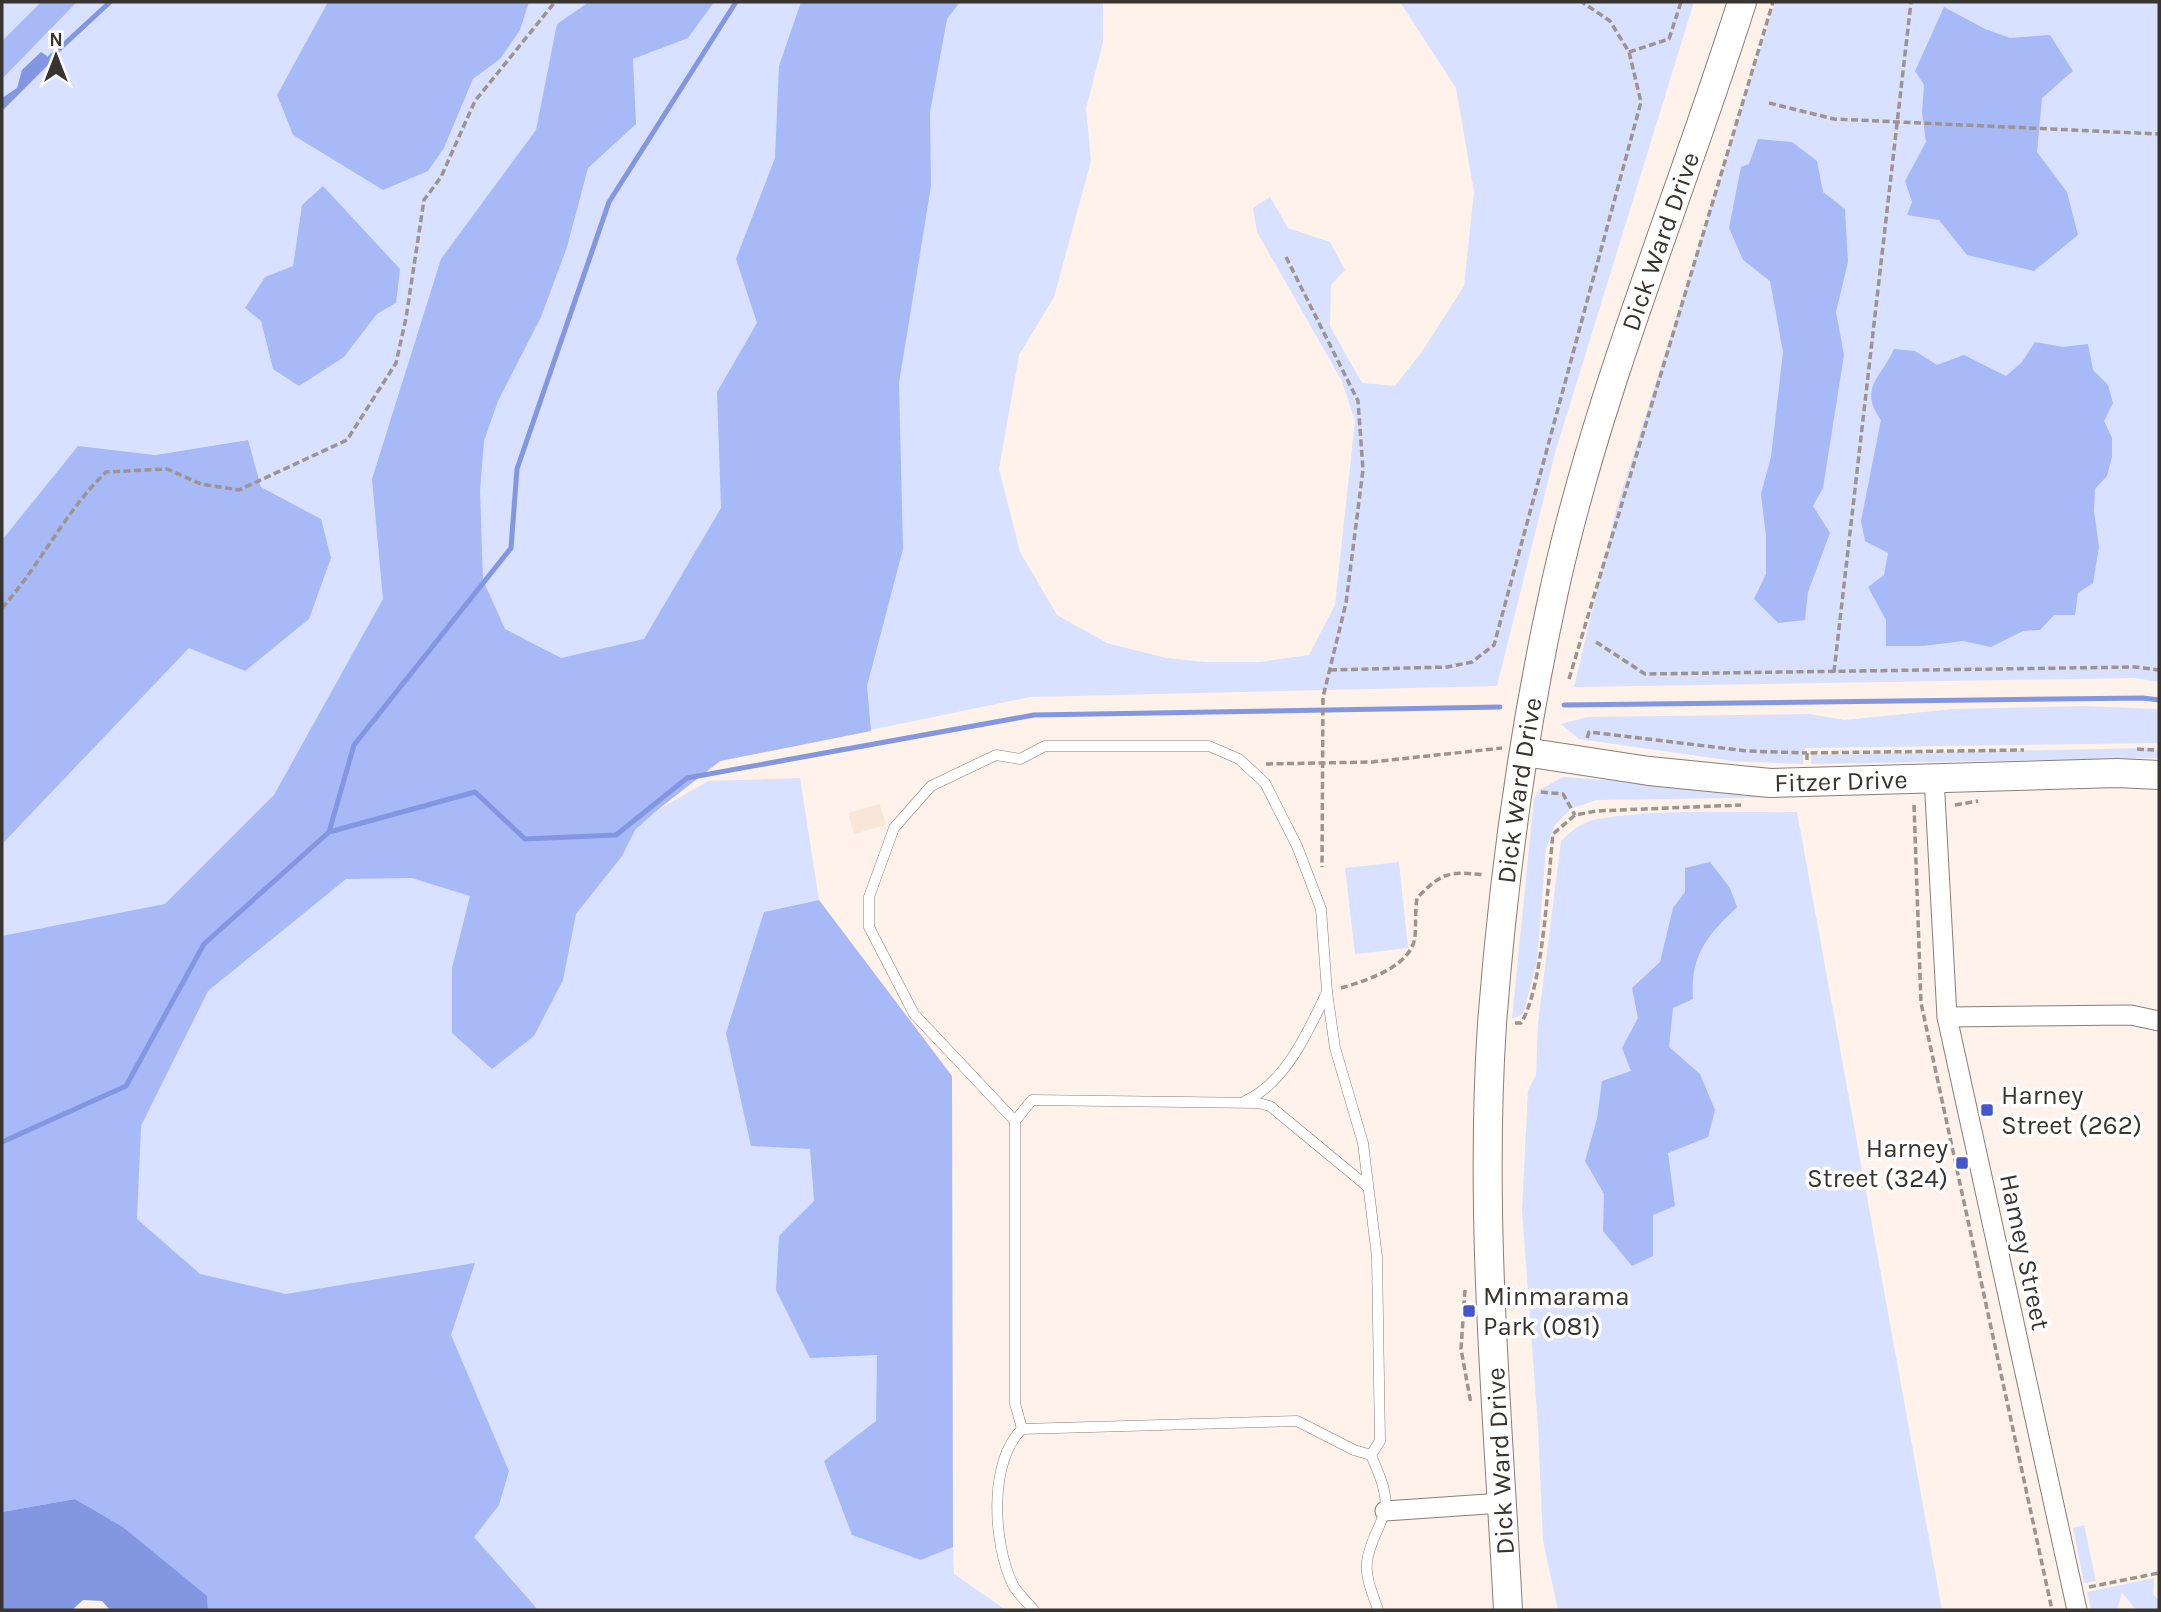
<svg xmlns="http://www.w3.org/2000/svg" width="2161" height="1612" viewBox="0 0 2161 1612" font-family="Karla,sans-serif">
<rect width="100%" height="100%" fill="#fff2ea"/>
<path fill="#fae6d9" d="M880,804l6,21 -32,9 -6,-21z"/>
<g fill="#d8e1ff" fill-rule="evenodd">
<path d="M2,2h39l-39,40z"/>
<path d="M77,2h251l-51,93 16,40 42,23 109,-10 29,-69 27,-20 20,-29 9,-28h574v40l-17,67 5,52 -37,136 -35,58 -20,114 21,83 37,63 50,28 60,15 38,4h55l49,-7 26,-50 20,-184 -13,-40 -85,-149 -4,-24 17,-11 18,31 42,14 15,28 -14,15 -1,41 32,57 33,3 26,-33 43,-67 10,-94 -18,-104 -56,-86h294l-139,451 -58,233 -467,11 -310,64 -49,13 -15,37 52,-30 92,-3 19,122 -55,12 46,237 4,52 -34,35 97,119v66l-53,40 97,99 32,-13 1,27 52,36h-798l-2,-14 -83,-69 -48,-28 -73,13v-672l188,-193 55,24 76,-152 -60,-32 -14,-47 -92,15 -77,-8 -76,93v-461zM302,205l94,98 -19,11 -33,43 -71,12 -12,-48 -15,-14 19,-30 28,-11z"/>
<path d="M1775,2h384v680l-24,-4 -561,9 42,-177z"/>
<path d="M2084,706l75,3v34l-353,5 -3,3v13l-70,-3 -154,-22 -18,-15 26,-7 223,-3 34,6 110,-11z"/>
<path d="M2147,748l12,2v8l-348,6v-9z"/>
<path d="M1563,777l240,17 1,3 -207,3 -25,8 -18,18 -8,23 -9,112 -14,53 -11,5 22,-221 5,-8z"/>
<path d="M1797,812l145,798h-384l-15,-69 -5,-114 -16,-217 6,-120 8,-15 2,-52 23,-182c11,-11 21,-19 36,-22 65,-11 135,-6 200,-7z"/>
<path d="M1399,862l9,86 -53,6 -10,-86z"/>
<path d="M2084,1525l12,56 -12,2 -11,-55z"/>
<path d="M2154,1578l-1,16 6,7v9h-23l-14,-18 -5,18h-26l-4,-18z"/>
</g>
<g fill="#a8b9f7">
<path d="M41,2h36l-75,77v-38z"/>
<path d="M328,2h201l-9,28 -20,29 -27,20 -29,69 -16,23 -45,19 -90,-55 -16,-40z"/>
<path d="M589,2h125l-26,36 -55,21 3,65 -48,44 -21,79 -26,70 -43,84 -14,40 -4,49 3,90 22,49 56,29 83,-19 77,-131 -4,-116 40,-69 -21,-64 39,-101 4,-92 22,-64h159l-13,17 -17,93 1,74 -32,197 4,166 -36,137 4,45 -151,30 -65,51 -20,18 -13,26 -46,58 -13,66 -29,56 -42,33 -40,-36v-65l18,-72 -58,-18 -66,1 -138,112 -67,135 -4,93 63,55 86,20 189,-31 -24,72 58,136 -10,34 -25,32 64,73h-330l-2,-14 -83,-69 -48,-28 -73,13v-576l163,-32 109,-109 109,-196 -11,-120 69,-220 95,-129 21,-106z"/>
<path d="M1944,7l41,22 25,9 40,-3 23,36 -31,27 -5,54 30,40 11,43 -44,36 -67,-16 -28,-35 -32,-5 5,-13 -7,-21 21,-39 -4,-30 2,-27 -9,-14z"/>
<path d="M1758,139l34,3 25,19 6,31 22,17 3,53 -12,50 8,43 -21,133 -10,18 17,27 -22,59 -3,28 -27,3 -24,-24 12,-25v-38l-5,-42 10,-37 12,-105 -13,-71 -27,-21 -14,-32 12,-61 8,-3z"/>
<path d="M323,186l77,83 -4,34 -19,11 -33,43 -45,29 -26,-17 -12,-48 -16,-13 20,-31 28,-11 9,-61z"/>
<path d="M2035,342l28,5 25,-3 5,26 15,15 5,18 -9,18 8,17v19l-5,19 -12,13 -1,22 5,36 -6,36 -15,10 -3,22h-21l-14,15 -17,1 -32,16 -28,-6 -40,5h-37v-26l-18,-33 16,-12 4,-22 -23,-12 -4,-20 20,-101c-23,-32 0,-42 13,-71l21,2 22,14 27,-10 42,21 16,-14z"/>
<path d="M248,440l13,47 60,32 10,39 -22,61 -64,52 -56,-23 -187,196v-304l76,-94 77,9z"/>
<path d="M1710,862l20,26 7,19c-30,29 -47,48 -44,92l-20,9 -4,39 31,27 15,36 -7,27 -40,16 7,53 -22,9v41l-21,10 -29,-35 1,-37 -19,-33 12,-42 5,-38 29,-10 -9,-23 16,-30 -6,-30 28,-26 13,-54 12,-16v-24z"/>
<path d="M819,900l133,176 1,471 -32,13 -69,-25 -28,-74 52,-40 1,-66 -67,3 -34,-68 3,-54 35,-35 -4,-52 -59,-3 -25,-113 38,-121z"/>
</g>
<g fill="#8396e1">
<path d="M41,52l6,4 2,8 -47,47v-13l15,-10 5,-18z"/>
<path d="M75,1499l48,28 84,69 1,14h-98l-8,-9 -19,-1 -11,10h-70v-98z"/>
</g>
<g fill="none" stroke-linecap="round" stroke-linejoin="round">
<g stroke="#8396e1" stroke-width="5">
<path d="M43,64l67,-62"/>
<path d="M1564,705l579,-7 16,2"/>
<path d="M329,832l146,-40 50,47 91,-4 71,-57 347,-63 466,-8"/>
<path d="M2,1142l124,-56 78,-142 125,-112 25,-87 157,-197 6,-79 92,-267 127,-200"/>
</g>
<defs>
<g id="lane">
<path d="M1245,1101c40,-17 64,-71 82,-109"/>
<path d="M1015,1121l-101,-107 -45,-87v-30l25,-69 37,-42 65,-31 24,4 25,-13h164l30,13 26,24 32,63 24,63 6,83 8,56 28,95 14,114 3,184 -9,14 -17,-5 -57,-29 -275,8c-34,33 -29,115 -9,156 5,9 14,17 21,25"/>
<path d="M1022,1429l-7,-26v-282l17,-21 226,3 12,3 98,81"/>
<path d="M1371,1455c7,17 19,41 13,59 -6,17 -15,30 -17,48 -2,16 6,32 11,48"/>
</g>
<g id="street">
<path d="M1934,777l13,240 130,593"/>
<path d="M1947,1017l184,-2 28,6"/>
<path d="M1385,1511l117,-8"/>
</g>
<g id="secondary">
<path id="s1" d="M1525,752l124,19 121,12 347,-10 42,2"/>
<path id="s2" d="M1508,1610c-10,-194 -29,-391 -16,-586 11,-144 31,-291 62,-433 44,-201 126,-393 188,-589"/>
</g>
</defs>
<use href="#lane" stroke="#897e77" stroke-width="11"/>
<use href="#street" stroke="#897e77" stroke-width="21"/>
<use href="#secondary" stroke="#897e77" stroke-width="30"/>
<g stroke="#9d948e" stroke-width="3.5" stroke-dasharray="7 3.5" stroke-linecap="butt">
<path d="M1629,52l40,-13 12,-37"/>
<path d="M1769,103l65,16 325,15"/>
<path d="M1286,257l72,144 5,69 -17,133 -23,94 -1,170"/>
<path d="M2,608c38,-42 63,-97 104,-136l61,-3 34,15 38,6 108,-50 49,-77 10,-45 18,-118 17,-23 34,-76 80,-99"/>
<path d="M1596,642l49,32 490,-7 24,3"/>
<path d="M1330,670l117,-3 25,-5 22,-17 147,-543 -12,-50 -19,-31 -28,-19"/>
<path d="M1834,672l77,-670"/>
<path d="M1569,679l204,-677"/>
<path d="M1587,738l2,-6 158,19 60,2"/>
<path d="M2137,749l17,1"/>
<path d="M1807,760v-7l217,-3"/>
<path d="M1266,764l106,-2 130,-14"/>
<path d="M1541,792l22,2 12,21"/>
<path d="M1914,805l7,198 131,607"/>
<path d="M1955,805l23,-4"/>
<path d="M1341,988c24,-7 70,-21 74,-51 1,-13 0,-26 2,-39 25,-26 32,-27 68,-23"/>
<path d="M1515,1023h6c22,-34 27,-144 32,-189l22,-19 21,-4 145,-6"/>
<path d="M1465,1290l-4,59 10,55"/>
<path d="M2089,1587l70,-14"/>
</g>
<use href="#lane" stroke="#fff" stroke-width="10"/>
<use href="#street" stroke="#fff" stroke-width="19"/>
<use href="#secondary" stroke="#fff" stroke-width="28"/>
</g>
<g fill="#4556ca" stroke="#fff" stroke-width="2.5">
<rect x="1980" y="1103" width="14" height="14" rx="3.5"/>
<rect x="1955" y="1156" width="14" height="14" rx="3.5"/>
<rect x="1462" y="1304" width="14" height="14" rx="3.5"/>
</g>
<g text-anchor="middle" stroke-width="7" stroke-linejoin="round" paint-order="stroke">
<g font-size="26" fill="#383430" stroke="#fff">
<text dy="9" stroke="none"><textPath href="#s2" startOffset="1390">Dick Ward Drive</textPath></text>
<text dy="9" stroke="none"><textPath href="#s1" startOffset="318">Fitzer Drive</textPath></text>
<text dy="9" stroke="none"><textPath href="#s2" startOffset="822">Dick Ward Drive</textPath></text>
<text transform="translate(2025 1252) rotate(78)" y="9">Hamey Street</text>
<text transform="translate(1500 1461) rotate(-93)" y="9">Dick Ward Drive</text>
</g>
<g font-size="26" fill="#383430" stroke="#fff" text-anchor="start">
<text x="2001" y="1104">Harney<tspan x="2001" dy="30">Street (262)</tspan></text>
<text x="1948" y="1157" text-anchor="end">Harney<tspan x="1948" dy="30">Street (324)</tspan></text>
<text x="1483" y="1305">Minmarama<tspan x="1483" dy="30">Park (081)</tspan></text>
</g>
</g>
<rect width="2161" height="1612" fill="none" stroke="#383430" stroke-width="7"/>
<g transform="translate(56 56)" stroke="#ffffff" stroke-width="5" paint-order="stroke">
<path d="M0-5L12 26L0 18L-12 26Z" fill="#383430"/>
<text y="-10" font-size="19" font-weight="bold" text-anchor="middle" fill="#383430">N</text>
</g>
</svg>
